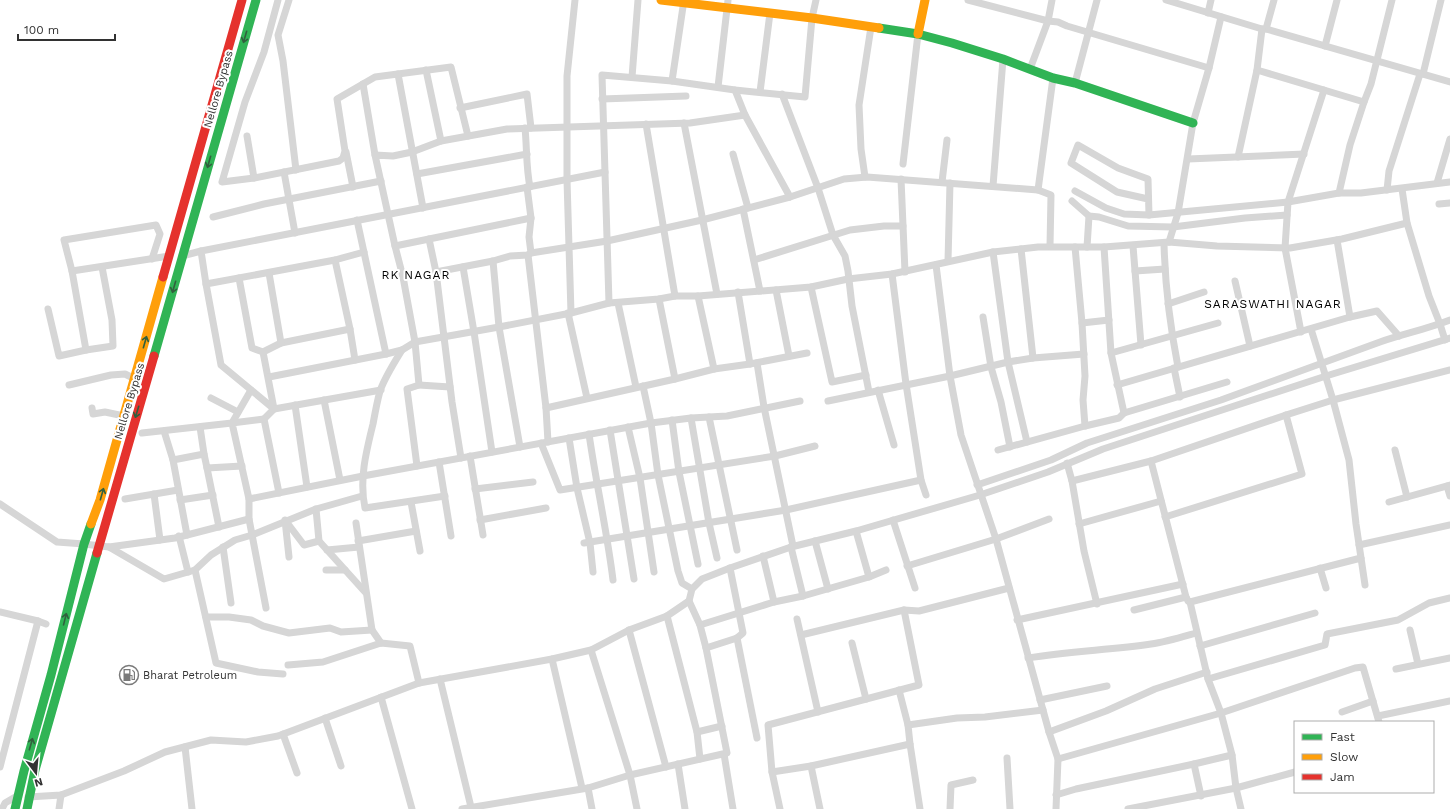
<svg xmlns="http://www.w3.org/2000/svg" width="1450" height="809" viewBox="0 0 1450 809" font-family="'Work Sans',sans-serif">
<rect width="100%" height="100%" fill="#fff"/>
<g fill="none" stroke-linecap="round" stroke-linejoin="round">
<g stroke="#d6d6d6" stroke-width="7">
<path d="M278,0l-14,52 -19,50 -23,80 32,-4 85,-17 4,-3 2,-7 -8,-52 38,-22 76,-10 17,69"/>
<path d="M289,0l-11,35 5,26 13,109"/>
<path d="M968,0l80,21 10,1 9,4 142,42"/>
<path d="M1166,0l96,29h4l184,53"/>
<path d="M1208,13l3,-13"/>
<path d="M1266,29l8,-29"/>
<path d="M1325,46l12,-46"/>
<path d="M1030,69l18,-48 4,-21"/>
<path d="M426,70l15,71"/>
<path d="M1257,70l107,32"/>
<path d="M398,74l25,134"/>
<path d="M1423,74l18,-74"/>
<path d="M632,77l6,-77"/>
<path d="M672,81l12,-81"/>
<path d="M1075,83l22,-83"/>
<path d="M363,84l12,71"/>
<path d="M718,87l10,-87"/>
<path d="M735,90l10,25 45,82"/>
<path d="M760,92l10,-79"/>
<path d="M782,94l36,94 15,47 12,21 3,15 4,35 17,86"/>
<path d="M602,99l84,-3"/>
<path d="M460,108l67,-14 4,34"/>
<path d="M745,115l-55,8 -183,6 -66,12 -29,11 -19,4 -18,-1 20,91 8,31 12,65 84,-15 72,-14 38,-10 50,-4 16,-3h23l113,-9 37,-8 44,-5 101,-22 45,-5h66l65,-5 48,4 73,2 52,-9 65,-16"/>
<path d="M684,123l33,171"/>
<path d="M646,124l29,172"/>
<path d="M525,128c2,20 1,40 5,59"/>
<path d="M247,136l7,42"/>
<path d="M346,152l7,35"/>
<path d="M733,154l15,54"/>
<path d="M1238,157l19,-87 5,-41"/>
<path d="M1188,159l116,-5"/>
<path d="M903,164l15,-130"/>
<path d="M284,172l11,61"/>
<path d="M417,174l110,-20"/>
<path d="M865,177l-4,-28 -2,-44 12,-78"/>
<path d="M901,179l4,93"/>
<path d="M942,182l5,-42"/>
<path d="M1437,183l13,-44"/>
<path d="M993,186l10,-127"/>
<path d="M527,187l4,31 -2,19 2,16"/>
<path d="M1402,189l5,34 22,73 11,28 5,16"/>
<path d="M1038,190l15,-112"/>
<path d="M1387,190l2,-19 31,-97"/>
<path d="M1075,191l31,17 18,6 25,1 139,-13 51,-9h22l89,-11"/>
<path d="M1339,193l11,-48 14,-43 7,-18 21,-84"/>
<path d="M1148,199l-31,-7 -46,-29 7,-18 40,23 30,11 1,36"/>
<path d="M1072,201l17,15 10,1 29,9 45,1 72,-9 42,-3"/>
<path d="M1439,204l11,-1"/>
<path d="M743,209l17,82"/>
<path d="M213,217l51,-13 117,-23"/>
<path d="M429,239l7,33 16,130 9,56"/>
<path d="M1337,240l13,77"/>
<path d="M1169,242l9,-29 15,-90 16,-55 12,-51"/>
<path d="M1164,243c1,42 6,83 14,124"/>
<path d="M395,246l136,-28"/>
<path d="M1133,246l8,99"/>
<path d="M1075,247l7,76 3,53 -2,24 2,26"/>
<path d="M1087,247l2,-31"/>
<path d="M1104,247l7,106 13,60"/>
<path d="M1021,249l12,109"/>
<path d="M364,252l-29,8 15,69 -69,14 -18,9 11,57 107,-19"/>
<path d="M993,252l15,110 19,80"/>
<path d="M528,255l18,153 2,34"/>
<path d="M182,256l19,-5"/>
<path d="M335,260l-129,24 -5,-33 404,-79"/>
<path d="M754,260l96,-30 34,-4h19"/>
<path d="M493,261l6,66 21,120"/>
<path d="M948,261l2,-78"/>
<path d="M936,265l14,111 11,59 35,104 53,193 9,27 -2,50"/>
<path d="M102,267l10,53 1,26 -27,4 -14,-79 -8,-31 92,-15 4,9 -8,25"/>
<path d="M463,267l11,65 18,120"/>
<path d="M72,271l97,-15"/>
<path d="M1135,271l30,-2"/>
<path d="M436,272l57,-11 17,-5 18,-1 3,-2 76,-12 95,-21 88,-23 54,-18 23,-2 171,13 13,5 -1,51"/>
<path d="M269,273l12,70"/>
<path d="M892,274l14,110 15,96 5,15"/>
<path d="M239,278l13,70 11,4"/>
<path d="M1235,281l15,65"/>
<path d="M206,284l15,81 53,44 -10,10 15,74"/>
<path d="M811,287l21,95 34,-7"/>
<path d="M776,290l13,66"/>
<path d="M738,292l12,72"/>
<path d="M698,296l16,73"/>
<path d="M659,299l16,80"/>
<path d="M609,303l-7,-228 70,6 63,9 70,7 7,-79 4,-18"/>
<path d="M618,303l18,84"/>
<path d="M1168,304l36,-12"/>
<path d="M48,309l11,47 27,-6"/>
<path d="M568,313l19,85"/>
<path d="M571,313l-4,-133v-104l8,-76"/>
<path d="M983,317l8,50 10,35 9,45"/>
<path d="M1082,323l27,-3"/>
<path d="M350,329l5,31"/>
<path d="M1311,329l22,71 16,60 7,64 9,61"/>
<path d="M1301,332l-16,-84 3,-46 36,-112"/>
<path d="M402,350c-8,13 -17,27 -22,41 -3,11 -5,22 -7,33 -7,28 -14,56 -8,84l80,-12"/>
<path d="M1111,353l107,-30"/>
<path d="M386,354l16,-4 13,-8 4,43 -12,4 10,77"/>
<path d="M757,363l7,44 29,139"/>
<path d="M1174,368l6,29"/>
<path d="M269,377l117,-23 -29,-134"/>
<path d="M69,385l42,-10 14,-1 10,5"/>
<path d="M419,385l31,2"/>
<path d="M1117,385l233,-68 27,-6 22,25"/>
<path d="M643,386l8,37 7,52 20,96 4,12 10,6"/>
<path d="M878,390l16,55"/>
<path d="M211,398l27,14"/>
<path d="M324,400l16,80"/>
<path d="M828,401l122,-25 58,-14 25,-4 51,-4"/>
<path d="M295,405l12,82"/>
<path d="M92,408l1,6 12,-2 19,4"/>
<path d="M546,408l129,-29 39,-10 36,-5 57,-11"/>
<path d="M709,417l28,133"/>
<path d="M691,418l18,105 8,35"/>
<path d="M264,419l-32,4 17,76 114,-23 288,-53 40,-5 36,-2 73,-15"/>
<path d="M672,420l7,52 19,92"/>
<path d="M200,427l4,27"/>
<path d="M628,427l12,51 14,94"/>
<path d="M610,430l24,149"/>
<path d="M164,431l9,29 31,-6 3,14 35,-2"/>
<path d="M142,433l90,-10 19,-33"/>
<path d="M589,434c7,49 18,97 24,146"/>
<path d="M569,438l8,50 13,55 3,29"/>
<path d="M541,443l19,47 215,-34 40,-10"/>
<path d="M998,450l87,-24 34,-8 5,-5 103,-31"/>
<path d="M1395,450l12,47"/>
<path d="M470,456l13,79"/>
<path d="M173,460l14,75 62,-16 17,89"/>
<path d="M1151,461l35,136 2,4 2,1 171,-44"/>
<path d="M439,462l12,74"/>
<path d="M1067,463l5,18 12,70 13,53"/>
<path d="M207,468l12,59"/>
<path d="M1072,481l79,-20 135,-46 47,-15 117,-30"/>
<path d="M977,485l74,-25 36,-17 134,-43 159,-58c23,-8 47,-13 70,-22"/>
<path d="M1447,486l3,10"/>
<path d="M475,489l58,-7"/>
<path d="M154,494l6,46"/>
<path d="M125,499l53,-9"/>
<path d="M249,499v20"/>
<path d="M180,500l33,-5"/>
<path d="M411,502l9,49"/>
<path d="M1389,502l61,-17"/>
<path d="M0,504l57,38 27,2 25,3 66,-9 12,-3"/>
<path d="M316,509l3,32 46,51"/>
<path d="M1165,517l137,-43 -16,-59"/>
<path d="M480,520l66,-12"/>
<path d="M893,520l22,68"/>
<path d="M356,523l16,107 9,13"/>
<path d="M1079,524l82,-23"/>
<path d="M856,531l13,46"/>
<path d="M179,536l9,36"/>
<path d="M358,541l58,-10"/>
<path d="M815,541l13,48"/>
<path d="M584,543l202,-33 135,-30"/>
<path d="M1359,545l91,-20"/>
<path d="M109,547l55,32 31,-9 16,-15 24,-15 17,-5 64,-26 46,-13"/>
<path d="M223,547l8,56"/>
<path d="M791,547l12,49"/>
<path d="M327,550l32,-3"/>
<path d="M763,556l11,46"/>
<path d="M289,557l-4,-37 19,25 15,-4"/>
<path d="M907,566l89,-27 53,-20"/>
<path d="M1320,568l6,20"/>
<path d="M195,570l21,93 42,9 25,2"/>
<path d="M326,570h19"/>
<path d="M1190,602l18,77 13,34 11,42 4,33 5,21"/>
<path d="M1134,610l52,-13"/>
<path d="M0,612l38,9 8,3"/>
<path d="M667,616l30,116 3,27"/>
<path d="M206,617h23l22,3 12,6 26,7 41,-5 11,4 31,-2"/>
<path d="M797,619l21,93"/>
<path d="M1017,620l166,-36"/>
<path d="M700,625l74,-23 29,-6 66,-19 17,-7"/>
<path d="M629,630l37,137"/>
<path d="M1410,630l8,34"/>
<path d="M801,635l103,-25 15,1 90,-23"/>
<path d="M737,638l20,100"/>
<path d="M852,643l14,56"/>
<path d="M1200,646l115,-33"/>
<path d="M706,648l31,-10 6,-5 -13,-65"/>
<path d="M591,650l39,125 7,34"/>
<path d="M1028,658c41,-7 83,-8 123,-14 15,-2 31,-7 45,-11"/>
<path d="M552,659l30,129"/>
<path d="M288,665l35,-3 58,-19 29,3 9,37"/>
<path d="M1396,669l54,-11"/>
<path d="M440,679l31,128"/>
<path d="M1208,679l117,-34 2,-11 71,-14 31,-17 21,-5"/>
<path d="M899,690l9,35 2,19 10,65"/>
<path d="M381,697l31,112"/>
<path d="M1040,700l67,-14"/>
<path d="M1342,712l31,-11"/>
<path d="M1378,716l72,-15"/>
<path d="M325,718l16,48"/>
<path d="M908,725l49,-7 28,-1 58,-7"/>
<path d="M697,732l25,-6"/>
<path d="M1049,732l57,-21 49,-22 52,-17"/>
<path d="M283,734l14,39"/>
<path d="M185,747l7,62"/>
<path d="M724,754l9,55"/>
<path d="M1007,758l3,51"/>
<path d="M1058,759l163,-46 134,-45 8,-1 16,55"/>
<path d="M678,764l7,45"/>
<path d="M1194,764l38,-9"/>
<path d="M811,766l9,43"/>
<path d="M0,767l38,-146"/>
<path d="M772,772l39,-6 99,-22"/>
<path d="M588,788l4,21"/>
<path d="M1056,795l20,-6 118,-25 7,32"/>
<path d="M28,797l33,-2 63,-24 41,-19 46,-12 35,2 32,-6 141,-53 133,-24 39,-9 38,-20 38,-14 22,-15 3,-12 10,-10 28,-11 61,-21 65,-16 124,-36 68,-23 55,-23 223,-73 124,-38"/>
<path d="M2,809l3,-6 12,-7"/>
<path d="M59,809l2,-14"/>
<path d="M462,809l126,-21 42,-13 97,-22 -21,-105 -6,-23 -11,-24"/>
<path d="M780,809l-8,-37 -4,-47 151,-40 -15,-75"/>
<path d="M950,809l1,-24 22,-5"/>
<path d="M1128,809l108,-21 59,-16"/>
</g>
<g stroke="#30b455" stroke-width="9">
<path d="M879,28l39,6 34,9 51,16 50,19 22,5 118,40"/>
<path d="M154,356l102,-356"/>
<path d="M15,809l9,-38 27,-96 33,-131 7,-20"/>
<path d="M27,809l8,-39 62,-217"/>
</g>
<g stroke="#ff9f0a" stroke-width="9">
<path d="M661,0l151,18 67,10"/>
<path d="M918,34l7,-34"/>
<path d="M91,524l9,-24 63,-223"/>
</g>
<g stroke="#e5322d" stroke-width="9">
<path d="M163,277l79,-277"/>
<path d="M97,553l57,-197"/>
</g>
</g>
<defs><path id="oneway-shaft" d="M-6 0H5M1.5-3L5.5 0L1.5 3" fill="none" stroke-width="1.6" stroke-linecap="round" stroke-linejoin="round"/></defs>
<g stroke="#31603e">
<use href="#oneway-shaft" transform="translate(245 37) rotate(106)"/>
<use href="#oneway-shaft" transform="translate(209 162) rotate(106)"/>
<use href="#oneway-shaft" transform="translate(174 287) rotate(106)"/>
<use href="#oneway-shaft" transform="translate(145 342) rotate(-74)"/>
<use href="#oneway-shaft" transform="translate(137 412) rotate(107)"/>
<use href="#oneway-shaft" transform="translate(102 494) rotate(-74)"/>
<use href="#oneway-shaft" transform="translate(65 619) rotate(-76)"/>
<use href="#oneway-shaft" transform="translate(31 744) rotate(-74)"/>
</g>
<defs>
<symbol id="fuel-ring" viewBox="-11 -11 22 22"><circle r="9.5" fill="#fff" stroke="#7a7a7a" stroke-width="1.5"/><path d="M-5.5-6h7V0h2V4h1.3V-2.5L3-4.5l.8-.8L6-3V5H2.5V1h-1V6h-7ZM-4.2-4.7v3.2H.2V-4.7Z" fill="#7a7a7a"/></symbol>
</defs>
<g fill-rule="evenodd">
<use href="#fuel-ring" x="118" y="664" width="22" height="22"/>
</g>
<g text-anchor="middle" stroke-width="4" stroke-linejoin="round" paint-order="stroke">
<g font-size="11" fill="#323232" stroke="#fff">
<text transform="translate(218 89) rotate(-74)" y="4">Nellore Bypass</text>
<text transform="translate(129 401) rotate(-73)" y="4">Nellore Bypass</text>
</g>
<g font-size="11" fill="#323232" stroke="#fff" text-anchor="start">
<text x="143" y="679">Bharat Petroleum</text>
</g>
<g font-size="12" letter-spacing="1" fill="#000" stroke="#fff">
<text x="416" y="279">RK NAGAR</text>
<text x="1273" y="308">SARASWATHI NAGAR</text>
</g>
</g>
<rect x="1294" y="721" width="140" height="72" fill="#ffffff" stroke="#adadad"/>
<rect x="1302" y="734" width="20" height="6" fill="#30b455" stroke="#adadad"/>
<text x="1330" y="741" font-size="12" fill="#323232">Fast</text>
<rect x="1302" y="754" width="20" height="6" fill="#ff9f0a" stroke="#adadad"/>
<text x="1330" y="761" font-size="12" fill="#323232">Slow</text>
<rect x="1302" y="774" width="20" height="6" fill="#e5322d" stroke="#adadad"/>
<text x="1330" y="781" font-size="12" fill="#323232">Jam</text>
<g transform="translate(36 773) rotate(164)" stroke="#ffffff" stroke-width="3" paint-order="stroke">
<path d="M0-3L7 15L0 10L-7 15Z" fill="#323232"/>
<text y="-6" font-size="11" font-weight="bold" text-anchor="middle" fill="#323232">N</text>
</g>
<path d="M18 34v6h97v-6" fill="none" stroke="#323232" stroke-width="2"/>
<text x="24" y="34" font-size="12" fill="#323232" stroke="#ffffff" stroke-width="3" paint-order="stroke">100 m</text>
</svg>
